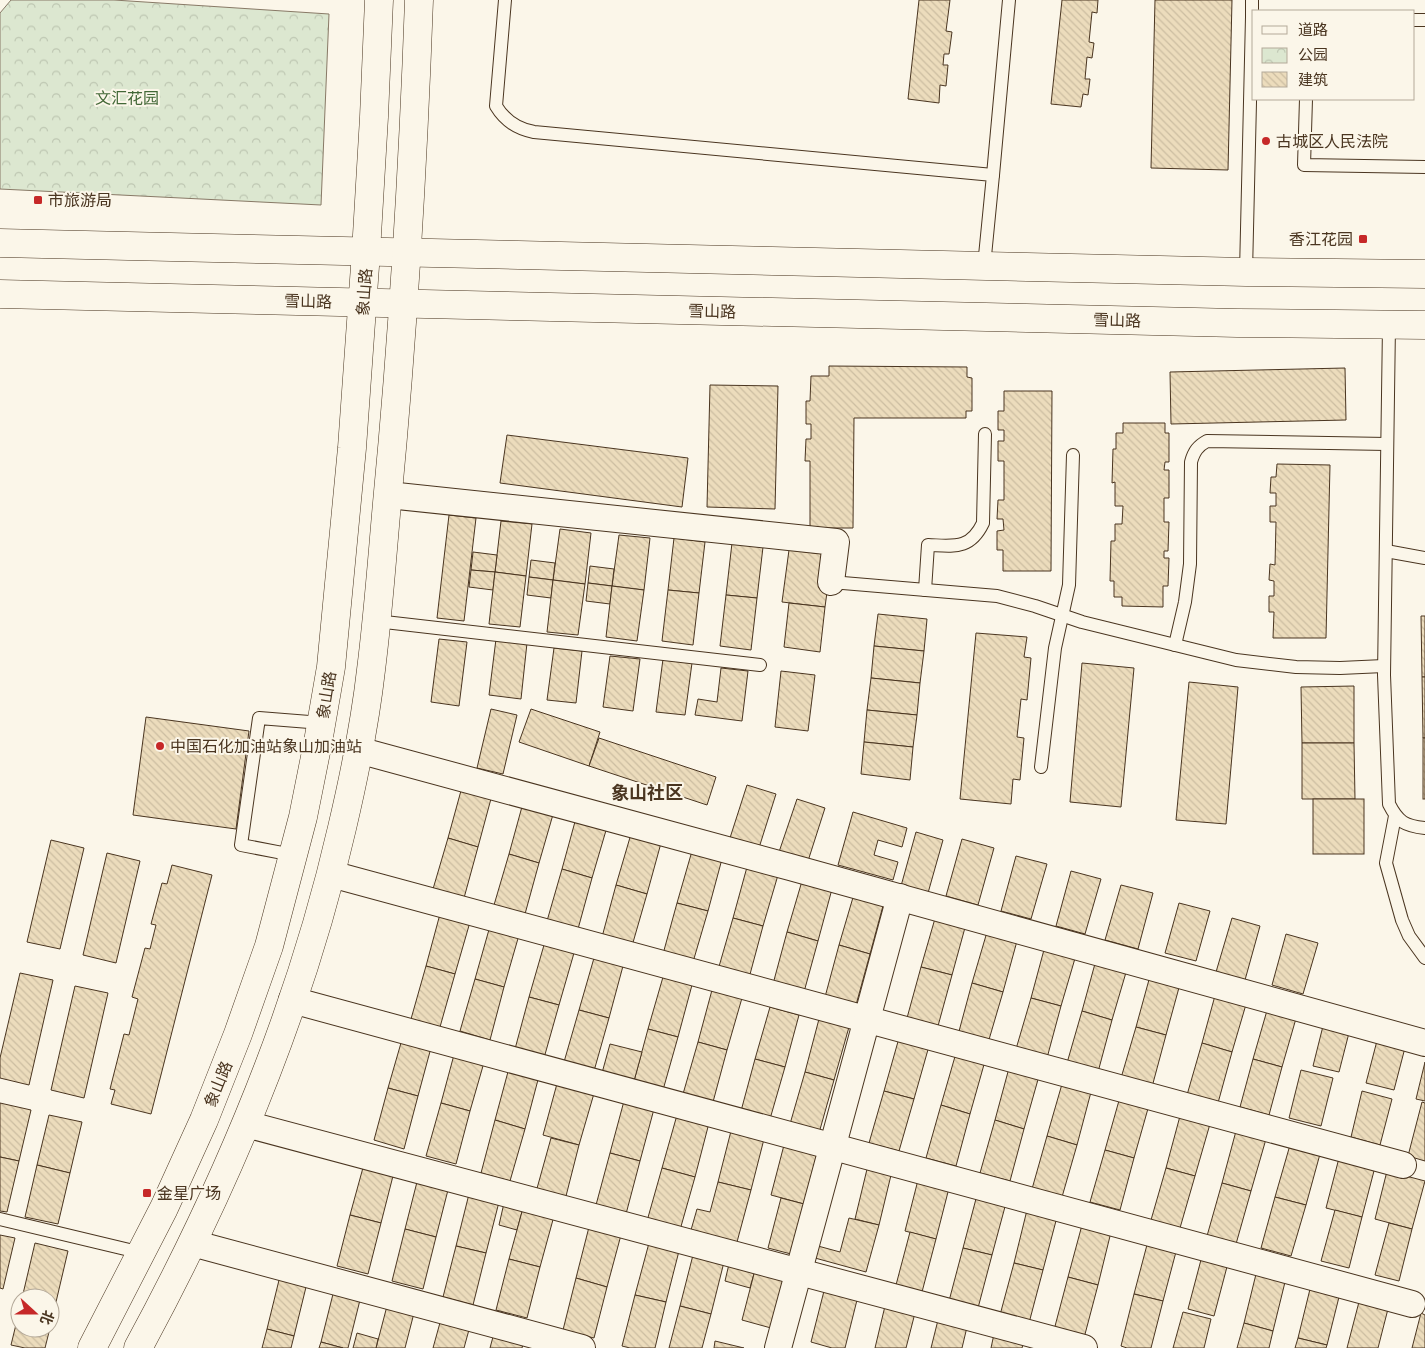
<svg xmlns="http://www.w3.org/2000/svg" width="1425" height="1348" viewBox="0 0 1425 1348" font-family="'Work Sans','Noto Sans SC',sans-serif">
<defs>
<pattern id="park-crowns" width="20" height="18" patternUnits="userSpaceOnUse" patternTransform="scale(1.25)"><rect width="20" height="18" fill="#dce7d0"/><path d="M2 6a3 3 0 1 1 6 0M12 15a3 3 0 1 1 6 0" fill="none" stroke="#bec7b2"/></pattern>
<pattern id="building-back-hatch" width="6" height="6" patternUnits="userSpaceOnUse" patternTransform="scale(1.25)"><rect width="6" height="6" fill="#ecdcbc"/><path d="M-1 5l2 2M0 0l6 6M5-1l2 2" fill="none" stroke="#ccbda1"/></pattern>
</defs>
<rect width="100%" height="100%" fill="#fbf6e9"/>
<path fill="url(#park-crowns)" stroke="#887966" d="M11,0h103l215,14 -8,191 -321,-16v-176z"/>
<g fill="url(#building-back-hatch)" stroke="#4a3520">
<path d="M919,0h31l-4,31 6,1 -3,22h-5l-1,11h5l-2,21 -6,-1 -1,18 -31,-4z"/>
<path d="M1062,0h36l-1,13 -5,-1 -3,30 5,1 -2,15 -5,-1 -2,22h5l-2,16 -5,-1 -2,13 -30,-3z"/>
<path d="M1155,0h77l-4,170 -77,-2z"/>
<path d="M829,366l138,1v10l5,1v33h-6v7h-112l-1,110h-43v-67h-5l1,-22h5v-15h-5v-23h4l1,-25h18z"/>
<path d="M1345,368l1,52 -175,4 -1,-52z"/>
<path d="M710,385l68,1 -3,123 -68,-2z"/>
<path d="M1004,391h48l-1,180h-48v-21h-6v-19l7,-1 -1,-11h-6l1,-19h6v-39h-6v-20h6v-11h-6v-19h6z"/>
<path d="M1123,423h42v10h4v29h-4l-1,8h5v28h-5v24h5l-1,29h-4v7h5l-1,28h-5v21l-41,-1v-9h-8v-16h-4l1,-40h4v-17h7l1,-18h-8v-24l-3,1 1,-34h3v-16h7z"/>
<path d="M507,435l181,23 -6,49 -182,-24z"/>
<path d="M1277,464l53,1 -4,173h-53l1,-26h-5v-16h5v-15l-5,-1 1,-16 5,1 1,-43h-6v-16h6v-13h-6l1,-16h5z"/>
<path d="M449,515l27,3 -12,103 -27,-3z"/>
<path d="M501,521l31,3 -6,52 -31,-4z"/>
<path d="M560,529l31,4 -6,51 -32,-4z"/>
<path d="M619,535l31,3 -6,52 -32,-4z"/>
<path d="M674,538l31,4 -6,51 -31,-3z"/>
<path d="M732,543l31,4 -6,51 -31,-3z"/>
<path d="M789,550l43,5 -7,52 -43,-5z"/>
<path d="M473,552l24,3 -2,17 -24,-2z"/>
<path d="M531,560l24,3 -2,17 -24,-3z"/>
<path d="M590,566l24,3 -2,17 -24,-3z"/>
<path d="M471,570l24,2 -2,18 -24,-3z"/>
<path d="M495,572l31,4 -6,51 -31,-3z"/>
<path d="M529,577l24,3 -2,18 -24,-3z"/>
<path d="M553,580l32,4 -7,51 -31,-3z"/>
<path d="M588,583l24,3 -2,18 -24,-3z"/>
<path d="M612,586l32,4 -7,51 -31,-4z"/>
<path d="M668,590l31,3 -6,52 -31,-4z"/>
<path d="M726,595l31,3 -6,52 -31,-4z"/>
<path d="M789,603l36,4 -5,45 -36,-5z"/>
<path d="M878,614l49,5 -3,32 -50,-5z"/>
<path d="M1421,616h4v61h-3z"/>
<path d="M976,633l51,4 -3,20 7,1 -4,42 -6,-1 -4,38 7,1 -4,42 -7,-1 -2,25 -51,-5z"/>
<path d="M439,639l28,3 -8,64 -28,-4z"/>
<path d="M496,639l31,4 -6,56 -32,-4z"/>
<path d="M874,646l50,5 -4,32 -49,-5z"/>
<path d="M554,648l28,3 -6,52 -29,-3z"/>
<path d="M610,656l30,3 -7,52 -30,-4z"/>
<path d="M663,659l29,4 -7,52 -29,-3z"/>
<path d="M1082,663l52,5 -13,139 -51,-5z"/>
<path d="M721,668l27,3 -6,50 -47,-6 3,-16 19,3z"/>
<path d="M781,671l34,4 -7,56 -33,-4z"/>
<path d="M1422,677h3v61h-2z"/>
<path d="M871,678l49,5 -3,32 -50,-5z"/>
<path d="M1189,682l49,5 -12,137 -50,-4z"/>
<path d="M1354,686v57h-52l-1,-56z"/>
<path d="M491,709l26,6 -14,59 -26,-6z"/>
<path d="M531,709l69,23 -11,34 -70,-24z"/>
<path d="M867,710l50,5 -4,32 -49,-5z"/>
<path d="M146,717l103,14 -13,98 -103,-14z"/>
<path d="M599,738l117,39 -9,28 -118,-39z"/>
<rect x="1423" y="738" width="2" height="61"/>
<path d="M864,742l49,5 -3,33 -49,-6z"/>
<path d="M1302,743h52l1,56h-53z"/>
<path d="M747,785l29,9 -18,57 -29,-10z"/>
<path d="M462,787l30,8 -14,52 -30,-9z"/>
<path d="M797,799l28,9 -17,53 -29,-9z"/>
<rect x="1313" y="799" width="51" height="55"/>
<path d="M523,803l31,8 -15,52 -30,-9z"/>
<path d="M853,812l54,16 -5,19 -24,-7 -4,15 24,7 -5,18 -55,-15z"/>
<path d="M576,818l31,9 -15,51 -30,-9z"/>
<path d="M916,832l27,8 -15,53 -27,-7z"/>
<path d="M631,834l30,9 -14,51 -31,-9z"/>
<path d="M448,838l30,9 -14,51 -31,-9z"/>
<path d="M962,839l32,9 -16,57 -32,-9z"/>
<path d="M51,840l33,8 -24,101 -33,-7z"/>
<path d="M692,851l30,8 -14,52 -31,-8z"/>
<path d="M107,853l33,8 -24,102 -33,-8z"/>
<path d="M509,854l30,9 -14,51 -31,-9z"/>
<path d="M1016,856l31,8 -16,55 -30,-8z"/>
<path d="M172,865l40,10 -61,239 -40,-10 4,-14 -5,-1 14,-55 5,1 9,-36 -6,-2 13,-49 5,1 6,-24 -5,-1 11,-41 5,1z"/>
<path d="M747,867l31,8 -15,51 -30,-8z"/>
<path d="M562,869l30,9 -14,51 -31,-8z"/>
<path d="M1071,871l30,8 -16,55 -29,-8z"/>
<path d="M802,881l30,8 -14,52 -31,-9z"/>
<path d="M616,885l31,9 -15,52 -30,-9z"/>
<path d="M1121,885l32,8 -15,56 -33,-9z"/>
<path d="M854,894l30,8 -14,52 -31,-9z"/>
<path d="M677,903l31,8 -15,51 -30,-8z"/>
<path d="M1179,903l31,8 -14,50 -31,-8z"/>
<path d="M440,914l30,8 -15,52 -29,-8z"/>
<path d="M936,915l30,9 -14,51 -31,-8z"/>
<path d="M733,918l30,8 -14,52 -31,-8z"/>
<path d="M1232,918l28,8 -15,54 -29,-8z"/>
<path d="M490,926l29,9 -15,52 -29,-8z"/>
<path d="M787,932l31,9 -14,51 -31,-8z"/>
<path d="M987,932l30,9 -14,51 -31,-9z"/>
<path d="M1286,934l32,9 -15,51 -31,-9z"/>
<path d="M544,945l30,8 -15,52 -30,-8z"/>
<path d="M839,945l31,9 -14,51 -31,-8z"/>
<path d="M1045,946l31,9 -15,51 -30,-8z"/>
<path d="M594,958l29,8 -14,52 -30,-8z"/>
<path d="M1096,960l31,9 -15,51 -30,-9z"/>
<path d="M426,966l29,8 -15,53 -29,-8z"/>
<path d="M921,967l31,8 -14,51 -31,-8z"/>
<path d="M20,973l33,7 -24,105 -29,-7v-20z"/>
<path d="M1150,976l30,8 -14,51 -30,-8z"/>
<path d="M663,977l29,8 -14,52 -30,-8z"/>
<path d="M475,979l29,8 -14,53 -30,-9z"/>
<path d="M972,983l31,9 -15,51 -30,-8z"/>
<path d="M75,986l33,7 -24,105 -33,-8z"/>
<path d="M712,990l30,8 -15,52 -29,-8z"/>
<path d="M1216,992l31,9 -15,51 -30,-9z"/>
<path d="M529,997l30,8 -15,53 -29,-9z"/>
<path d="M1031,998l30,8 -14,52 -31,-9z"/>
<path d="M770,1007l29,8 -14,52 -30,-8z"/>
<path d="M1268,1007l29,8 -15,52 -29,-8z"/>
<path d="M579,1010l30,8 -15,53 -30,-9z"/>
<path d="M1082,1011l30,9 -14,52 -31,-9z"/>
<path d="M1325,1018l26,7 -12,47 -26,-6z"/>
<path d="M819,1019l30,8 -15,53 -29,-8z"/>
<path d="M1136,1027l30,8 -14,52 -31,-9z"/>
<path d="M648,1029l30,8 -15,53 -29,-9z"/>
<path d="M1379,1033l28,7 -13,50 -28,-7z"/>
<path d="M403,1036l29,8 -14,52 -30,-8z"/>
<path d="M899,1038l30,8 -15,53 -30,-8z"/>
<path d="M698,1042l29,8 -14,52 -30,-8z"/>
<path d="M1202,1043l30,9 -14,51 -31,-8z"/>
<path d="M610,1044l32,8 -8,29 -32,-8z"/>
<path d="M455,1051l30,8 -15,52 -29,-8z"/>
<path d="M956,1053l29,8 -15,53 -29,-9z"/>
<path d="M755,1059l30,8 -15,52 -29,-8z"/>
<path d="M1253,1059l29,8 -13,48 -29,-8z"/>
<path d="M1425,1062v39l-9,-2z"/>
<path d="M509,1068l30,8 -14,53 -30,-9z"/>
<path d="M1009,1068l30,8 -15,53 -29,-9z"/>
<path d="M1301,1070l32,8 -12,48 -32,-8z"/>
<path d="M805,1072l29,8 -15,53 -29,-9z"/>
<path d="M558,1080l37,10 -16,55 -36,-10z"/>
<path d="M1062,1084l29,8 -14,53 -30,-9z"/>
<path d="M388,1088l30,8 -14,53 -30,-9z"/>
<path d="M884,1091l30,8 -15,52 -30,-8z"/>
<path d="M1362,1091l30,8 -12,46 -29,-8z"/>
<path d="M1120,1097l29,8 -15,53 -29,-8z"/>
<path d="M624,1101l30,8 -14,52 -30,-8z"/>
<path d="M1422,1102l3,1v58l-17,-5z"/>
<path d="M0,1103l31,7 -12,51 -19,-4z"/>
<path d="M441,1103l29,8 -14,53 -30,-8z"/>
<path d="M941,1105l29,9 -14,52 -30,-8z"/>
<path d="M49,1115l33,7 -12,51 -33,-8z"/>
<path d="M677,1115l32,8 -14,54 -33,-9z"/>
<path d="M1180,1116l30,8 -15,52 -29,-8z"/>
<path d="M495,1120l30,9 -15,52 -29,-8z"/>
<path d="M995,1120l29,9 -14,52 -30,-8z"/>
<path d="M731,1131l33,8 -13,51 -33,-8z"/>
<path d="M1236,1131l30,8 -15,52 -29,-8z"/>
<path d="M1047,1136l30,9 -15,52 -30,-8z"/>
<path d="M551,1138l28,7 -14,55 -29,-8z"/>
<path d="M784,1145l33,9 -13,50 -33,-9z"/>
<path d="M1290,1145l30,9 -14,51 -31,-8z"/>
<path d="M1105,1150l29,8 -14,52 -30,-8z"/>
<path d="M610,1153l30,8 -14,53 -30,-9z"/>
<path d="M0,1157l19,4 -12,51 -7,-1z"/>
<path d="M1339,1158l36,9 -13,50 -36,-9z"/>
<path d="M364,1164l30,8 -13,51 -31,-8z"/>
<path d="M37,1165l33,8 -12,51 -33,-7z"/>
<path d="M868,1165l24,6 -13,54 -24,-6z"/>
<path d="M662,1168l33,9 -15,53 -33,-9z"/>
<path d="M1166,1168l29,8 -15,52 -29,-8z"/>
<path d="M1387,1171l38,10 -13,48 -37,-10z"/>
<path d="M418,1178l31,8 -13,51 -31,-8z"/>
<path d="M918,1180l31,8 -13,51 -31,-8z"/>
<path d="M718,1182l33,8 -14,52 -46,-12 6,-21 13,3z"/>
<path d="M1222,1183l29,8 -15,53 -29,-8z"/>
<path d="M469,1194l30,8 -13,51 -30,-7z"/>
<path d="M977,1195l29,8 -14,52 -29,-7z"/>
<path d="M1275,1197l31,8 -15,51 -30,-8z"/>
<path d="M781,1198l23,6 -13,50 -23,-6z"/>
<path d="M504,1203l19,5 -6,22 -18,-5z"/>
<path d="M523,1208l31,8 -14,51 -31,-8z"/>
<path d="M1027,1210l30,7 -14,53 -29,-7z"/>
<path d="M1335,1210l27,7 -13,51 -28,-7z"/>
<path d="M350,1215l31,8 -13,51 -31,-8z"/>
<path d="M849,1218l30,7 -13,47 -51,-14 3,-12 22,6z"/>
<path d="M1389,1223l23,6 -13,52 -24,-6z"/>
<path d="M1082,1225l29,7 -13,53 -30,-8z"/>
<path d="M589,1227l32,8 -14,52 -31,-9z"/>
<path d="M405,1229l31,8 -13,52 -31,-8z"/>
<path d="M910,1232l26,7 -14,53 -26,-7z"/>
<path d="M0,1235l15,3 -12,51 -3,-1z"/>
<path d="M1148,1241l29,7 -14,53 -29,-7z"/>
<path d="M35,1243l33,8 -12,51 -6,-2v-2h-9l-18,-4z"/>
<path d="M649,1243l30,8 -13,51 -31,-7z"/>
<path d="M456,1246l30,7 -13,52 -30,-8z"/>
<path d="M963,1248l29,7 -14,53 -29,-7z"/>
<path d="M693,1255l31,7 -13,52 -31,-8z"/>
<path d="M1202,1256l26,7 -14,53 -26,-7z"/>
<path d="M509,1259l31,8 -13,51 -31,-8z"/>
<path d="M1014,1263l29,7 -14,53 -29,-8z"/>
<path d="M729,1264l26,6 -5,18 -25,-7z"/>
<path d="M755,1270l29,8 -13,50 -29,-8z"/>
<path d="M1257,1270l29,8 -13,53 -29,-8z"/>
<path d="M280,1276l27,7 -13,53 -27,-7z"/>
<path d="M1068,1277l30,8 -14,53 -30,-8z"/>
<path d="M576,1278l31,9 -13,51 -31,-8z"/>
<path d="M1311,1285l29,8 -13,52 -29,-7z"/>
<path d="M334,1290l27,6 -13,52h-5l-22,-6z"/>
<path d="M824,1291l33,9 -12,48h-13l-21,-6z"/>
<path d="M1134,1294l29,7 -12,47h-24l-6,-2z"/>
<path d="M635,1295l31,7 -11,46h-25l-8,-2z"/>
<path d="M1360,1298l29,7 -11,43h-31z"/>
<path d="M50,1300l6,2 -6,25z"/>
<path d="M387,1306l27,7 -9,35h-29z"/>
<path d="M680,1306l31,8 -9,34h-33z"/>
<path d="M885,1306l30,7 -9,35h-31z"/>
<path d="M20,1308v20h30l-5,20h-20l-14,-3z"/>
<path d="M1183,1312l28,7 -7,29h-31z"/>
<path d="M1421,1313l4,2v33h-13z"/>
<path d="M441,1319l29,7 -6,22h-31z"/>
<path d="M938,1320l29,7 -5,21h-31z"/>
<path d="M1244,1323l29,8 -4,17h-32z"/>
<path d="M267,1329l27,7 -3,12h-29z"/>
<path d="M357,1333l21,6 -2,9h-23z"/>
<path d="M494,1333l30,8 -2,7h-32z"/>
<path d="M994,1334l30,7 -2,7h-31z"/>
<path d="M1298,1338l29,7 -1,3h-31z"/>
<path d="M715,1341l29,7h-30z"/>
<path d="M321,1342l22,6h-24z"/>
</g>
<g fill="none" stroke-linecap="round" stroke-linejoin="round">
<defs>
<g id="lane">
<path d="M505,0l-9,106c9,15 21,23 38,26l459,43 -9,91"/>
<path d="M1252,17v-17"/>
<path d="M1414,20h11"/>
<path d="M1306,99l-2,66 121,2"/>
<path d="M993,175l16,-175"/>
<path d="M1246,272l6,-255h2"/>
<path d="M1389,325l-5,350 5,129c9,18 16,22 36,24"/>
<path d="M1386,551l39,7"/>
<path d="M831,582l166,14 38,10 47,16 154,38 60,7 44,1 44,-2"/>
<path d="M925,590l3,-45c26,1 42,5 55,-22l2,-89"/>
<path d="M376,621l384,44"/>
<path d="M1175,645l10,-43 5,-38 1,-102c3,-11 7,-16 16,-21l180,3"/>
<path d="M1041,767l14,-119 14,-63 4,-130"/>
<path d="M1395,816l-9,47 16,57 7,16 16,22"/>
<path d="M293,855l-52,-10 18,-127 63,5"/>
<path d="M0,1219l142,34"/>
</g>
<g id="street">
<path d="M388,495l448,47 -5,40"/>
<path d="M358,750l432,117 635,176"/>
<path d="M331,874l1072,291"/>
<path d="M292,1000l1120,304"/>
<path d="M246,1124l838,224"/>
<path d="M192,1243l390,105"/>
<path d="M778,1348l122,-451"/>
</g>
<g id="secondary">
<path d="M0,243l1246,29 179,2"/>
<path d="M0,294l1237,29 188,2"/>
<path d="M92,1348l72,-140 40,-88 34,-86 31,-88 34,-129 15,-75 13,-75 21,-219 14,-196 8,-135 5,-117"/>
<path d="M138,1348c89,-164 162,-337 204,-520 12,-51 23,-105 29,-158 7,-55 11,-111 16,-167 16,-167 26,-335 32,-503"/>
</g>
</defs>
<use href="#lane" stroke="#4a3520" stroke-width="14"/>
<use href="#street" stroke="#4a3520" stroke-width="28"/>
<use href="#secondary" stroke="#4a3520" stroke-width="29"/>
<use href="#lane" stroke="#fbf6e9" stroke-width="12"/>
<use href="#street" stroke="#fbf6e9" stroke-width="26"/>
<use href="#secondary" stroke="#fbf6e9" stroke-width="28"/>
</g>
<g fill="#c62828" stroke="#fbf6e9" stroke-width="2">
<circle cx="1266" cy="141" r="5"/>
<rect x="33" y="195" width="10" height="10" rx="2.5"/>
<rect x="1358" y="234" width="10" height="10" rx="2.5"/>
<circle cx="160" cy="746" r="5"/>
<rect x="142" y="1188" width="10" height="10" rx="2.5"/>
</g>
<g text-anchor="middle" stroke-width="4" stroke-linejoin="round" paint-order="stroke">
<g font-size="16" fill="#436837" stroke="#fbf6e9">
<text x="127" y="104">文汇花园</text>
</g>
<g font-size="16" fill="#4a3520" stroke="#fbf6e9" text-anchor="start">
<text x="1276" y="147">古城区人民法院</text>
<text x="48" y="206">市旅游局</text>
<text x="1353" y="245" text-anchor="end">香江花园</text>
<text x="170" y="752">中国石化加油站象山加油站</text>
<text x="157" y="1199">金星广场</text>
</g>
<g font-size="16" fill="#4a3520" stroke="#fbf6e9">
<text transform="translate(364 292) rotate(-86)" y="6">象山路</text>
<text transform="translate(308 301) rotate(1)" y="6">雪山路</text>
<text transform="translate(712 311) rotate(1)" y="6">雪山路</text>
<text transform="translate(1117 320) rotate(1)" y="6">雪山路</text>
<text transform="translate(326 695) rotate(-81)" y="6">象山路</text>
<text transform="translate(218 1084) rotate(-68)" y="6">象山路</text>
</g>
<g font-size="18" font-weight="bold" fill="#4a3520" stroke="#fbf6e9">
<text x="647" y="799">象山社区</text>
</g>
</g>
<rect x="1252" y="10" width="162" height="90" fill="#fbf6e9" stroke="#b4a999"/>
<rect x="1262" y="26" width="25" height="8" fill="#fbf6e9" stroke="#b4a999"/>
<text x="1298" y="35" font-size="15" fill="#4a3520">道路</text>
<rect x="1262" y="48" width="25" height="15" fill="url(#park-crowns)" stroke="#b4a999"/>
<text x="1298" y="60" font-size="15" fill="#4a3520">公园</text>
<rect x="1262" y="72" width="25" height="15" fill="url(#building-back-hatch)" stroke="#b4a999"/>
<text x="1298" y="85" font-size="15" fill="#4a3520">建筑</text>
<g transform="translate(35 1313) rotate(111)"><circle r="24" fill="#fbf6e9" stroke="#b4a999"/>
<path d="M0-4L9 19L0 12L-9 19Z" fill="#c62828"/>
<text y="-8" font-size="14" font-weight="bold" text-anchor="middle" fill="#4a3520">北</text>
</g>
</svg>
